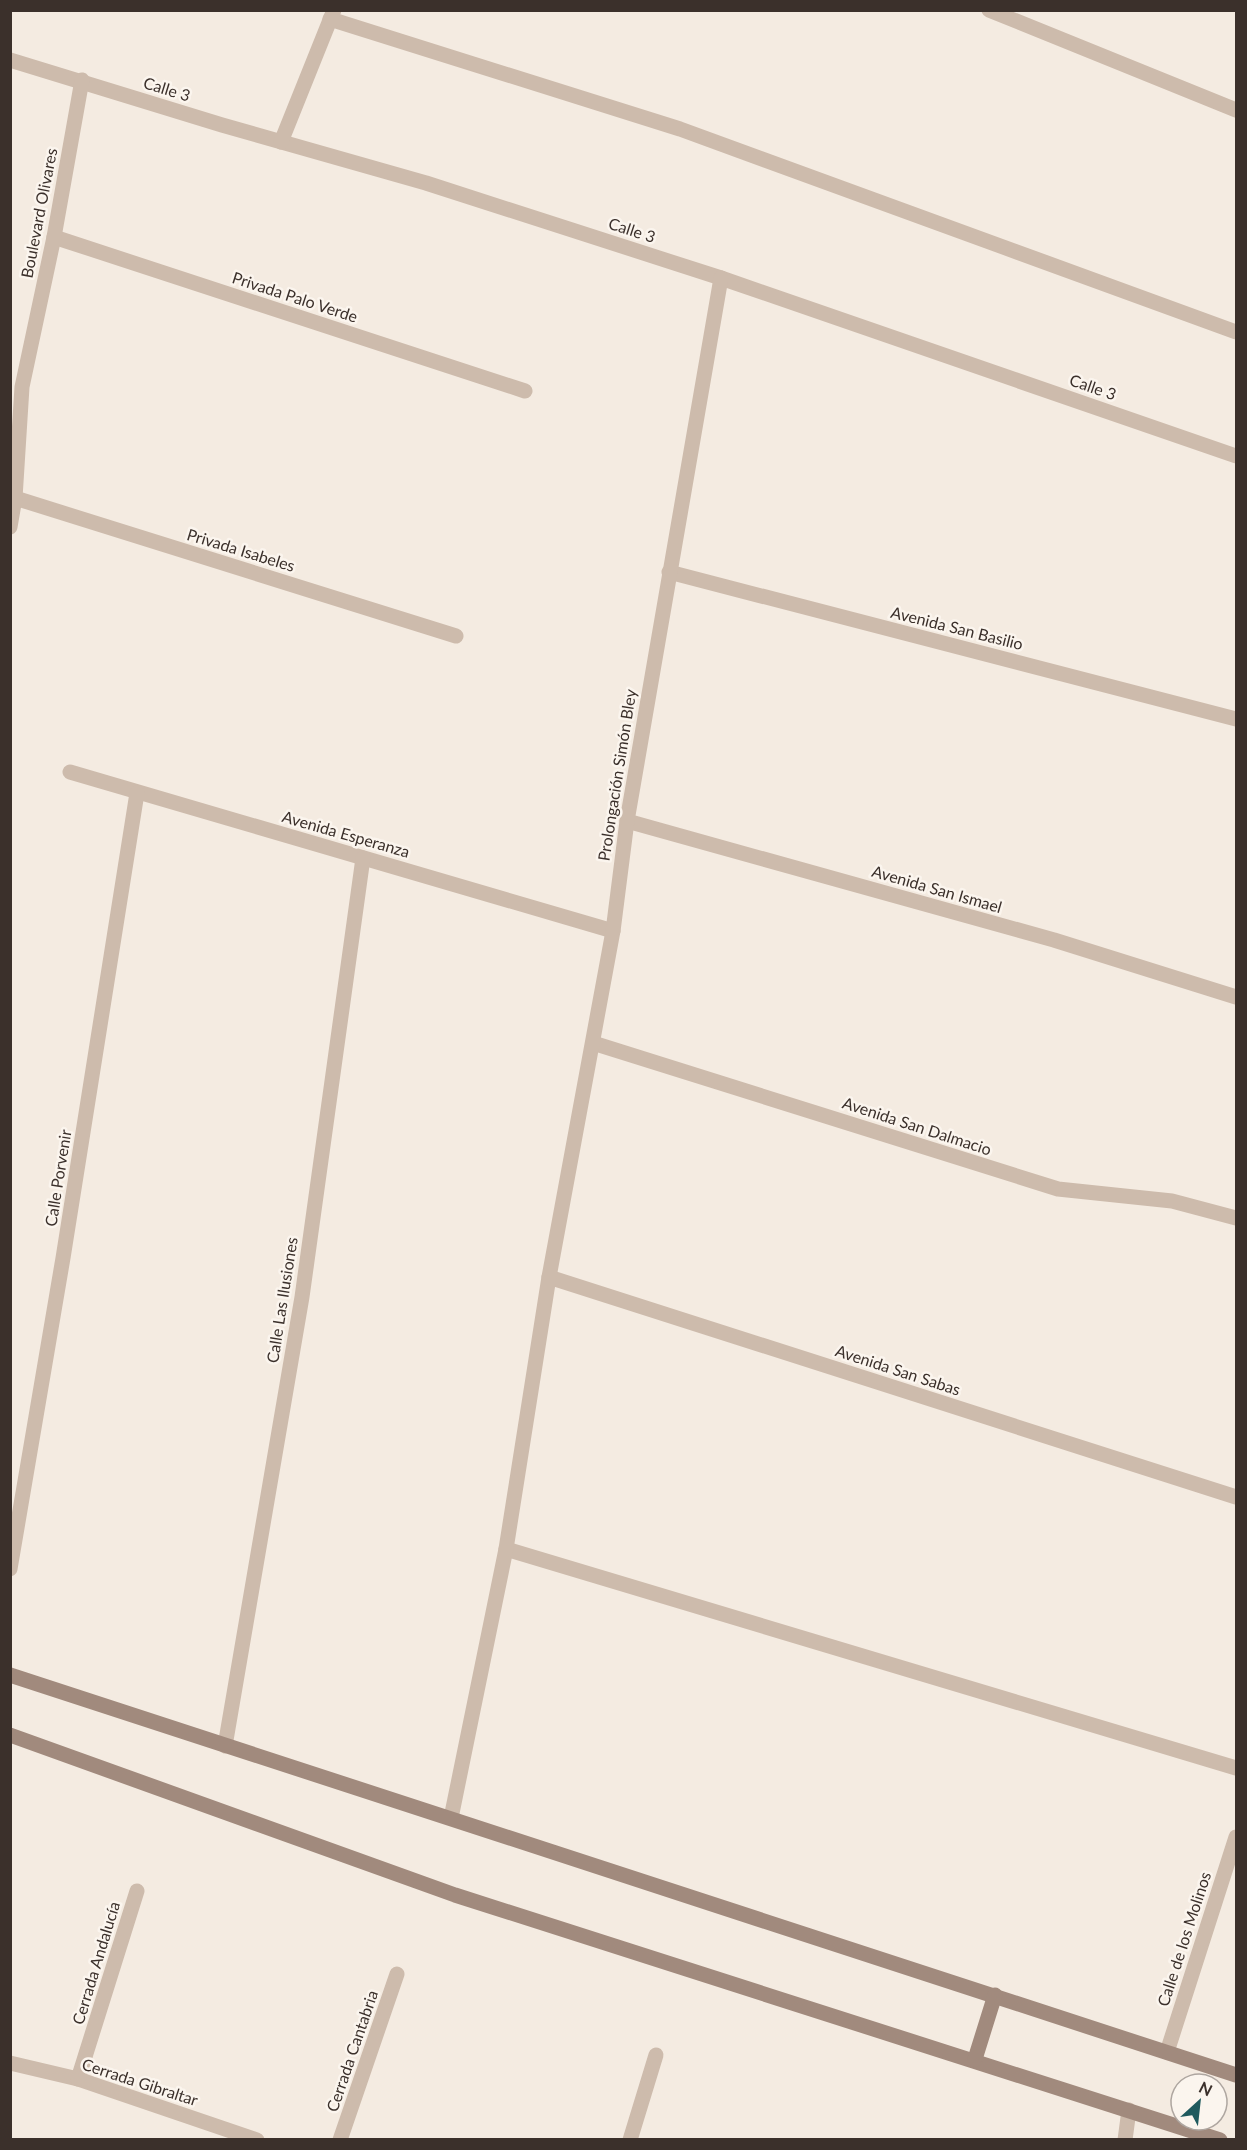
<svg xmlns="http://www.w3.org/2000/svg" width="1247" height="2150" viewBox="0 0 1247 2150" font-family="Lato,sans-serif">
<rect width="100%" height="100%" fill="#f4ebe1"/>
<g fill="none" stroke-linecap="round" stroke-linejoin="round">
<g stroke="#cdbbac" stroke-width="15">
<path d="M989,10l247,100"/>
<path d="M330,19l350,110 556,203"/>
<path d="M10,60l212,65 204,58 295,95 515,178"/>
<path d="M281,142l53,-132"/>
<path d="M54,237l471,154"/>
<path d="M15,498l441,138"/>
<path d="M10,527l5,-29 7,-111 32,-150 28,-157"/>
<path d="M669,572l567,147"/>
<path d="M70,772l543,159"/>
<path d="M627,821l427,119 182,57"/>
<path d="M593,1043l465,146 114,12 64,17"/>
<path d="M549,1277l687,220"/>
<path d="M506,1549l730,219"/>
<path d="M10,1569l53,-311 74,-465"/>
<path d="M225,1746l77,-449 61,-439"/>
<path d="M451,1818l55,-269 43,-272 64,-346 14,-110 94,-543"/>
<path d="M1167,2052l69,-215"/>
<path d="M10,2063l68,16 179,61"/>
<path d="M78,2079l59,-188"/>
<path d="M340,2140l57,-166"/>
<path d="M630,2140l26,-85"/>
<path d="M1125,2140l4,-30"/>
</g>
<g stroke="#a18a7d" stroke-width="15">
<path d="M10,1675l1226,400"/>
<path d="M10,1735l445,160 765,245"/>
<path d="M975,2059l20,-64"/>
</g>
</g>
<g text-anchor="middle" stroke-width="5" stroke-linejoin="round" paint-order="stroke">
<g font-size="16" fill="#3b302b" stroke="#fbf5ee">
<text transform="translate(167 89) rotate(17)" y="6">Calle 3</text>
<text transform="translate(39 213) rotate(-79)" y="6">Boulevard Olivares</text>
<text transform="translate(632 230) rotate(18)" y="6">Calle 3</text>
<text transform="translate(295 297) rotate(18)" y="6">Privada Palo Verde</text>
<text transform="translate(1093 387) rotate(19)" y="6">Calle 3</text>
<text transform="translate(241 550) rotate(17)" y="6">Privada Isabeles</text>
<text transform="translate(957 628) rotate(14)" y="6">Avenida San Basilio</text>
<text transform="translate(617 775) rotate(-81)" y="6">Prolongación Simón Bley</text>
<text transform="translate(346 834) rotate(16)" y="6">Avenida Esperanza</text>
<text transform="translate(937 889) rotate(16)" y="6">Avenida San Ismael</text>
<text transform="translate(917 1126) rotate(18)" y="6">Avenida San Dalmacio</text>
<text transform="translate(58 1178) rotate(-81)" y="6">Calle Porvenir</text>
<text transform="translate(282 1300) rotate(-81)" y="6">Calle Las Ilusiones</text>
<text transform="translate(898 1370) rotate(18)" y="6">Avenida San Sabas</text>
<text transform="translate(1184 1939) rotate(-72)" y="6">Calle de los Molinos</text>
<text transform="translate(96 1963) rotate(-73)" y="6">Cerrada Andalucía</text>
<text transform="translate(352 2051) rotate(-71)" y="6">Cerrada Cantabria</text>
<text transform="translate(140 2082) rotate(18)" y="6">Cerrada Gibraltar</text>
</g>
</g>
<rect width="1247" height="2150" fill="none" stroke="#3b302b" stroke-width="24"/>
<g transform="translate(1199 2102) rotate(27)"><circle r="28" fill="#fbf5ee" stroke="#aea6a0" stroke-width="1.5"/>
<path d="M0-4.5L10 22L0 15L-10 22Z" fill="#1f5a5e"/>
<text y="-9" font-size="16" font-weight="bold" text-anchor="middle" fill="#3b302b">N</text>
</g>
</svg>
